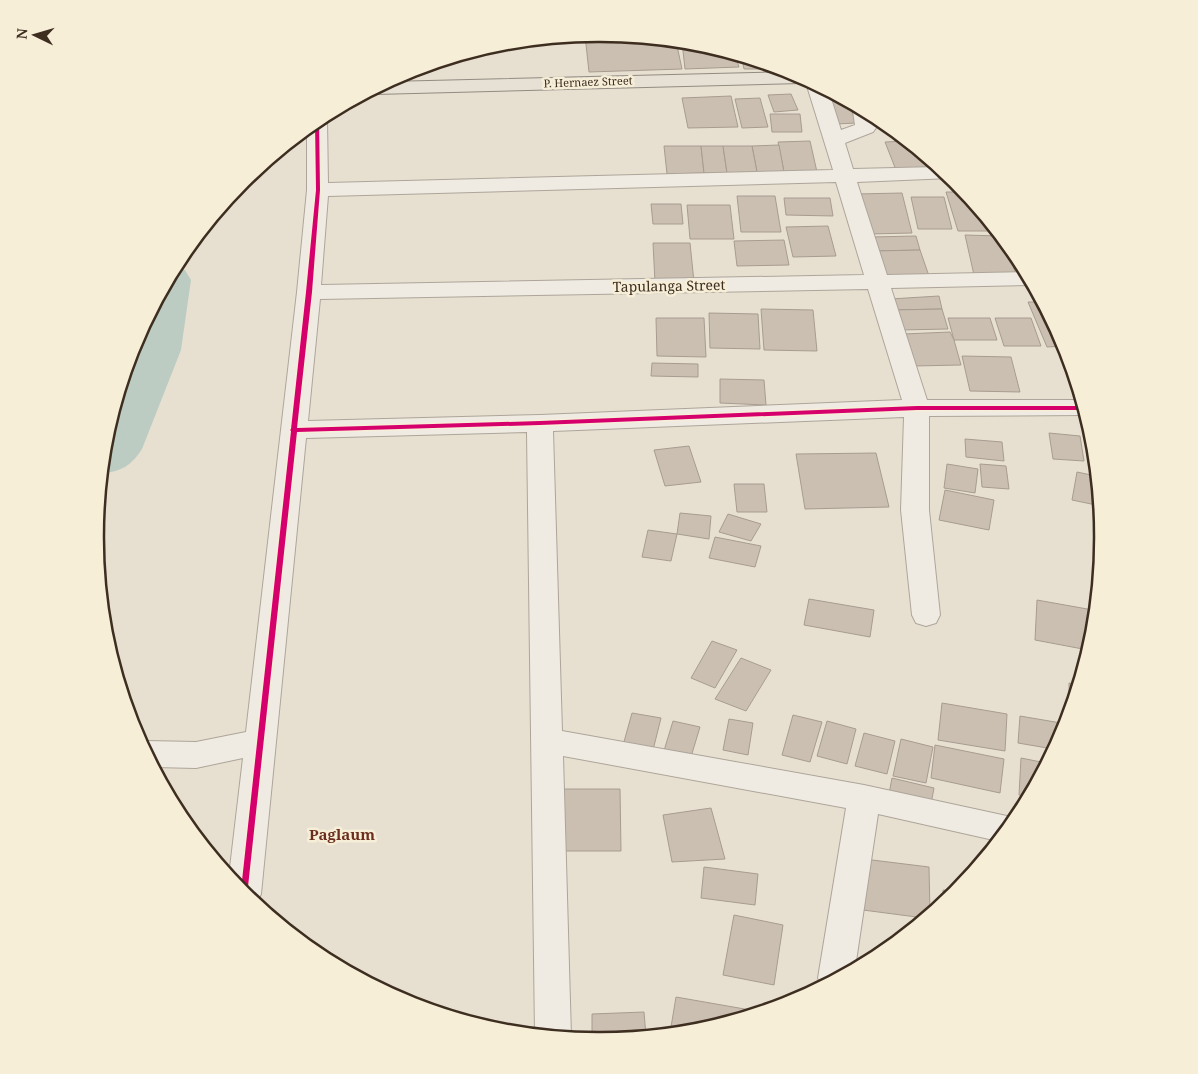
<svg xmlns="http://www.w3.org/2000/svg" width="1198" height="1074" viewBox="0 0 1198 1074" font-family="'Noto Serif',serif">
<rect width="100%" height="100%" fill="#e7e0d1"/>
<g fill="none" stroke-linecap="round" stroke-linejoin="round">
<path fill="#bcccc2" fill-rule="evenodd" d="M175,268l10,2 6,10 -10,70 -39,99c-9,15 -22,24 -40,24l3,-34 29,-95z"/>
</g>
<g fill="#cbbfb2" stroke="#a89c90">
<path d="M599,34l77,7 6,28 -93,3 -4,-37z"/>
<path d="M682,42l15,1 38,12 4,12 -54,2z"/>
<path d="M742,60h10l16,5 2,4h-26z"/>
<path d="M791,94l7,16 -24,2 -6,-17z"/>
<path d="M731,96l7,31 -50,1 -6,-30z"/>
<path d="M760,98l8,29 -26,1 -7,-29z"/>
<path d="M829,101h17l3,2 7,20 -20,1z"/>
<path d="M770,114h30l2,18h-30z"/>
<path d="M881,121l16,12 -11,1z"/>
<path d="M810,141l7,31h-33l-6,-30z"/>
<path d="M906,141l34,28 -44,1 -11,-28z"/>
<path d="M779,145l5,27h-27l-5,-26z"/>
<path d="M664,146h37l3,27 -37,1z"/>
<path d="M701,146h22l4,27h-23z"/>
<path d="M723,146h29l5,26 -30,1z"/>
<path d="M946,192h18l32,39h-38z"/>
<path d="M902,193l10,40 -43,1 -12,-40z"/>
<path d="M737,196h38l6,36h-40z"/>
<path d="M911,197h33l8,32h-34z"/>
<path d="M784,198h46l3,18 -47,-1z"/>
<path d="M651,204h30l2,20h-30z"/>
<path d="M687,205h43l4,34h-44z"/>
<path d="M828,226l8,30 -43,1 -7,-30z"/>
<path d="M965,235l35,1 8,10 8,30 -42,-1z"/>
<path d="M916,236l4,14 -45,1 -4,-14z"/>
<path d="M784,240l5,25 -52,1 -3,-25z"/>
<path d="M653,243h37l4,39h-39z"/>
<path d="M920,250l9,26 -47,1 -7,-26z"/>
<path d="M939,296l3,13 -49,1 -3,-11z"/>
<path d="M1028,302h13l24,44 -18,1z"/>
<path d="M761,309l52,1 4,41 -53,-1z"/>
<path d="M942,309l6,20 -49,1 -6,-20z"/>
<path d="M709,313l49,1 2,35 -50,-1z"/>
<path d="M656,318h48l2,39 -49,-1z"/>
<path d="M948,318h42l7,22h-43z"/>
<path d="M995,318h36l10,28h-37z"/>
<path d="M950,332l4,8 7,25 -47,1 -10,-32z"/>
<path d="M962,356l49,1 9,35 -50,-1z"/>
<path d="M652,363l46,1v13l-47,-1z"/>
<path d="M720,379l44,1 2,25 -46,-2z"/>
<path d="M1049,433l31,3 4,25 -31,-2z"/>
<path d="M1086,434h5l2,5 2,23 -7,-1z"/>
<path d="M965,439l37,3 2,19 -38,-4z"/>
<path d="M689,446l12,36 -36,4 -11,-36z"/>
<path d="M876,453l13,54 -84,2 -9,-55z"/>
<path d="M947,464l31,5 -3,24 -31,-5z"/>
<path d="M980,464l26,2 3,23 -27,-2z"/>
<path d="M1077,472l19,4 2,19 -2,10 -24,-5z"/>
<path d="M734,484h30l3,28h-30z"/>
<path d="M945,490l49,10 -5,30 -50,-10z"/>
<path d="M680,513l31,3 -2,23 -32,-5z"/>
<path d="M728,514l33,10 -10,17 -32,-9z"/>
<path d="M648,530l29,4 -6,27 -29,-4z"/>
<path d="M715,537l46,9 -6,21 -46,-9z"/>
<path d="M809,599l65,11 -4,27 -66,-12z"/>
<path d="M1037,600l56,10v25l-5,15 -53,-10z"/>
<path d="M712,641l25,9 -22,38 -24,-10z"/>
<path d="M741,658l30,12 -25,41 -31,-12z"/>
<path d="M1069,683l9,2 -7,23 -2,-1z"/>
<path d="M942,703l65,11 -2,37 -67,-11z"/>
<path d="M632,713l29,5 -9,36 -30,-5z"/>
<path d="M793,715l29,7 -12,40 -28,-7z"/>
<path d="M1020,716l41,7v12l-8,14 -35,-6z"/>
<path d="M729,719l24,4 -5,32 -25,-5z"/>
<path d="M673,721l27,6 -10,33 -27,-6z"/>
<path d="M827,721l29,8 -9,35 -30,-8z"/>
<path d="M864,733l31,8 -8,33 -32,-8z"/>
<path d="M901,739l32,8 -7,36 -33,-7z"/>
<path d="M935,745l69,14 -4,34 -69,-15z"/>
<path d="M1021,758l25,5 -18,34 -9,-2z"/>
<path d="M892,778l42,10 -4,21 -42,-10z"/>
<path d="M561,789h59l1,62h-61z"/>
<path d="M711,808l14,51 -53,3 -9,-47z"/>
<path d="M864,859l65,8 1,47 -6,4 -61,-8z"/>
<path d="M704,867l54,7 -3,31 -54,-7z"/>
<path d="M943,890l13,2 -13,11z"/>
<path d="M734,915l49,10 -9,60 -51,-10z"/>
<path d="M676,997l80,14 -1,2 -58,18 -26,-4z"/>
<path d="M644,1012l2,24 -54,4v-26z"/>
</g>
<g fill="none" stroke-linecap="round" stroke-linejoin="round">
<defs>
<path id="minor" d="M810,82l19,10 12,38 14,-5 -2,-14 3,-4 18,9 2,12 -3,4 -28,11 8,26 85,-2 13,11 -94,4 30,93 138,-3 7,13 -141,3 36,112h154l4,15 -156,1v94l11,105 -4,8 -10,3 -10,-3 -4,-8 -11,-105 3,-93 -351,14 9,300 302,54 152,33 -18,23 -120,-27 -23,154 -33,18 -4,-8 28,-170 -283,-52 8,280 -36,-2 -8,-602 -221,6 -45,456 -5,10 -13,-11 -14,-17 14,-118 -47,10 -42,-1 -13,-24 6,-2 49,1 50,-10 51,-440 10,-102v-61l17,-13 3,4 1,63 505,-13 -26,-84zM836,182l28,93 -543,10 7,-89zM868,289l34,111 -362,15 -232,6 12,-122z"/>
<path id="major" d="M790,72l18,9 -7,2 -425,11 -7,-2 19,-10z"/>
</defs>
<use href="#minor" stroke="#ada599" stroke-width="2"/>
<use href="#major" stroke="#928b80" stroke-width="2"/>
<use href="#minor" fill="#efebe3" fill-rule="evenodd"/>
<use href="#major" fill="#e6e1d4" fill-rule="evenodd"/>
<defs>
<path id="cycleway" d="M319,119l1,71 -8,102 -15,136 243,-7 377,-15h166l1,4h-167l-377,15 -243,7 -50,464 -6,-6 50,-459 -1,-1 1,-1 15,-137 10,-102 -1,-68z"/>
</defs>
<use href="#cycleway" stroke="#f7eed8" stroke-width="3"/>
<use href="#cycleway" fill="#d6006c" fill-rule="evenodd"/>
</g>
<g text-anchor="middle" stroke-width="5" stroke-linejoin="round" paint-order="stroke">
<g font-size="11" fill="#3d2e20" stroke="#f7eed8">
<text transform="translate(588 82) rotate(-2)" y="4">P. Hernaez Street</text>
</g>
<g font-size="14" fill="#3d2e20" stroke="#f7eed8">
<text transform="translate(669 286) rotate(-1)" y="5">Tapulanga Street</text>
</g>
<g font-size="15" font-weight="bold" fill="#6b2e1e" stroke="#f7eed8">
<text x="342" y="840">Paglaum</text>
</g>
</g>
<path d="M0 0H1198V1074H0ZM598 42H600A494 494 0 0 1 1094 536V538A494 494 0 0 1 600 1032H598A494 494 0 0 1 104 538V536A494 494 0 0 1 598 42Z" fill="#f7eed8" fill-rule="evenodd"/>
<path fill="none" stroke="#3d2e20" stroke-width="2.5" d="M598 42H600A494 494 0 0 1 1094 536V538A494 494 0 0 1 600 1032H598A494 494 0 0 1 104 538V536A494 494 0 0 1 598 42Z"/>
<g transform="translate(35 35) rotate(275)" stroke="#f7eed8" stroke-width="4" paint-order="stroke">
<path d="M0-4L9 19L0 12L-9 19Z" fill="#3d2e20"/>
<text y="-8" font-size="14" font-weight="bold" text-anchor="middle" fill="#3d2e20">N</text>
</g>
</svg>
